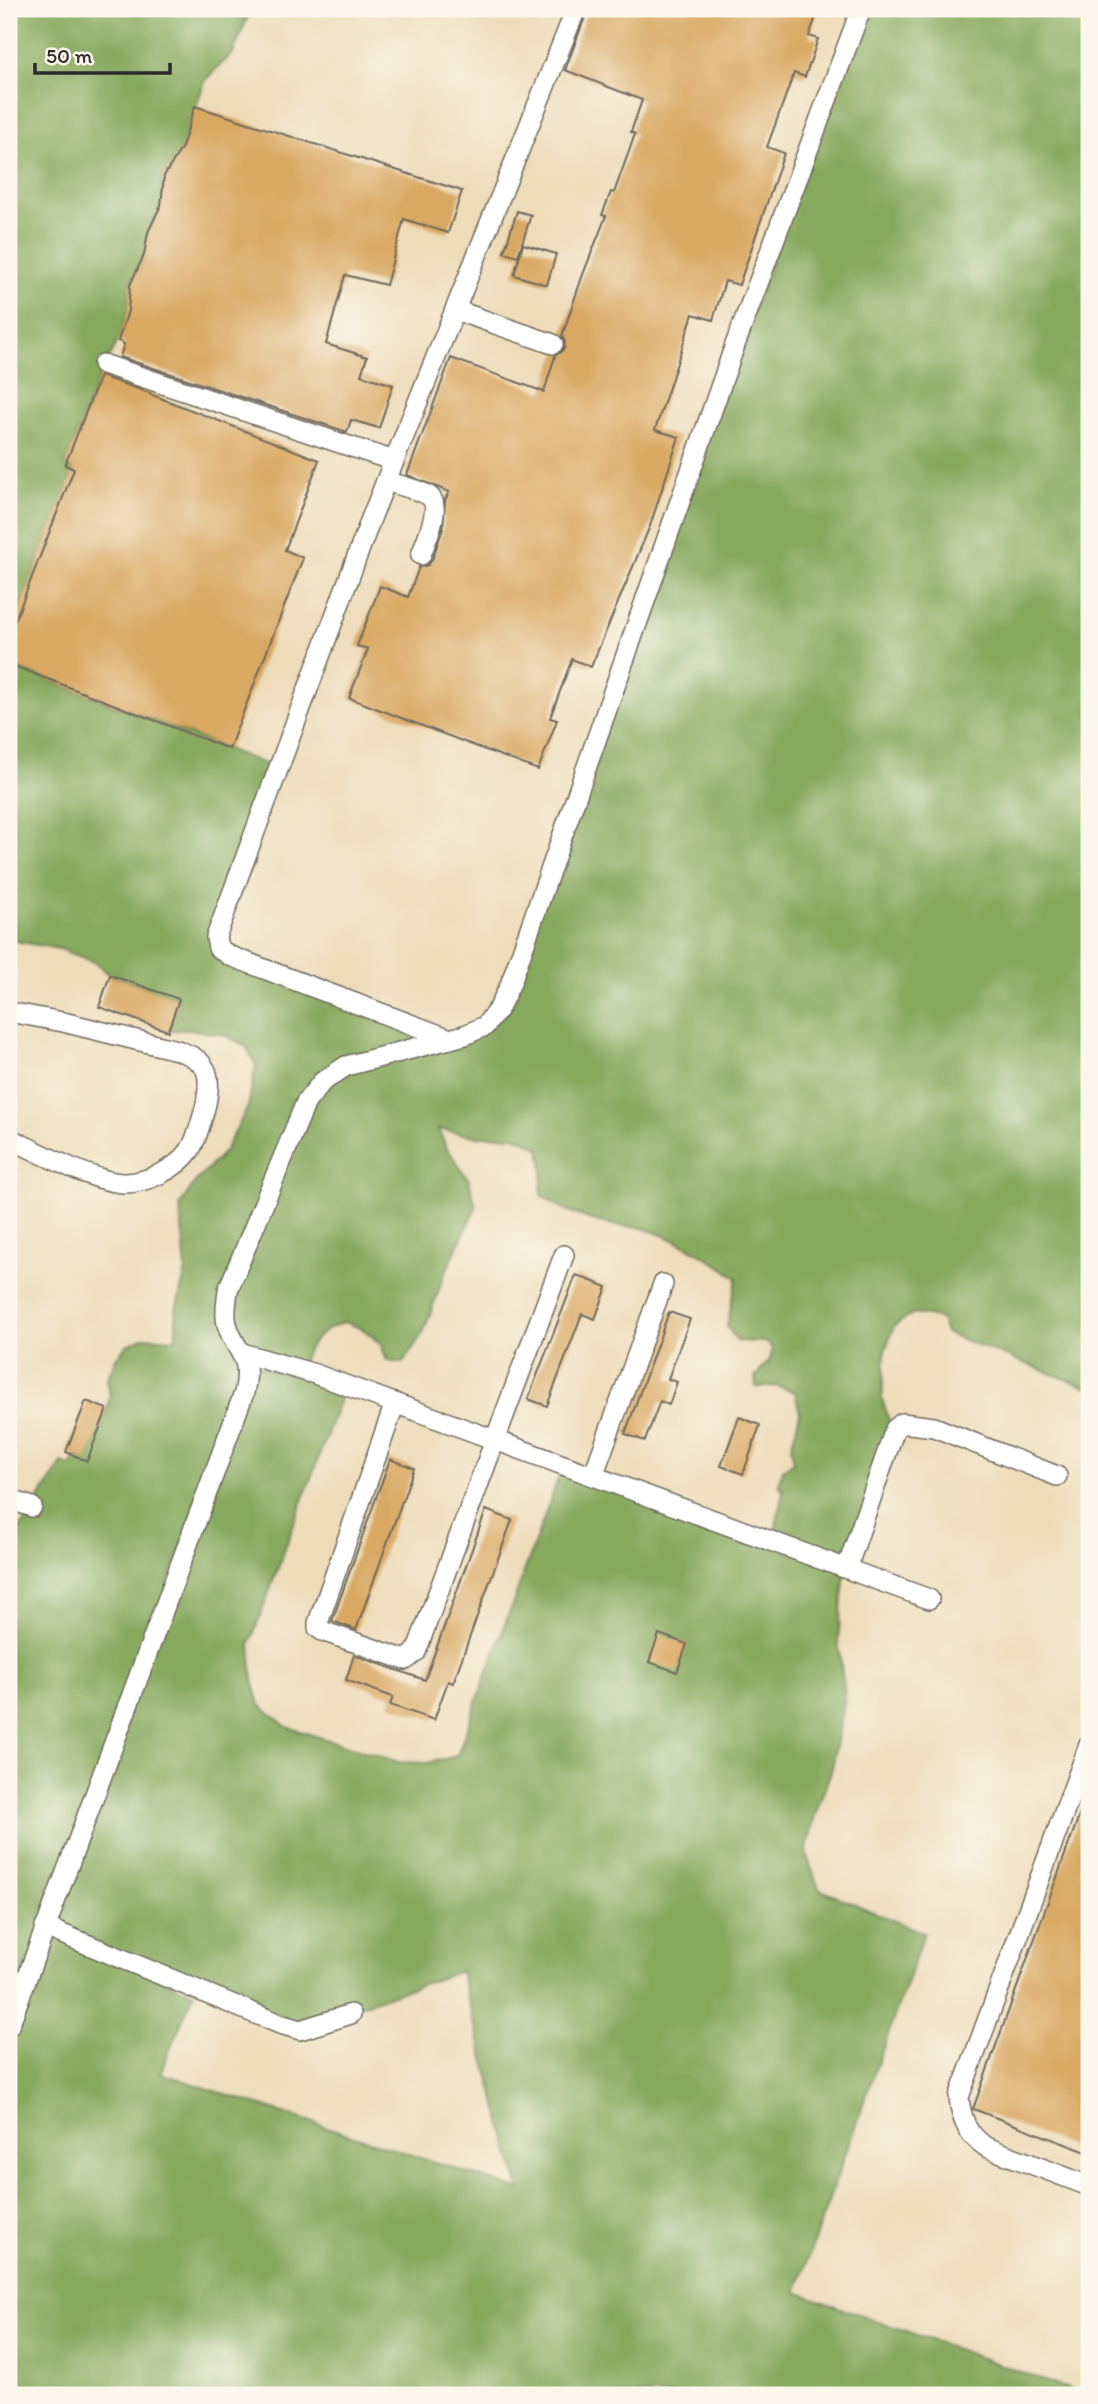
<svg xmlns="http://www.w3.org/2000/svg" width="1098" height="2404" viewBox="0 0 1098 2404" font-family="Itim,sans-serif">
<rect width="100%" height="100%" fill="#fbf7ec"/>
<filter id="ink" filterUnits="userSpaceOnUse"><feTurbulence type="fractalNoise" baseFrequency=".0143" numOctaves="2"/><feDisplacementMap in="SourceGraphic" scale="14" xChannelSelector="R" yChannelSelector="G"/><feConvolveMatrix kernelMatrix="1 2 1 2 8 2 1 2 1" color-interpolation-filters="sRGB"/></filter>
<filter id="wash" filterUnits="userSpaceOnUse"><feTurbulence type="fractalNoise" baseFrequency=".00686" numOctaves="4" result="noise"/><feDisplacementMap in="SourceGraphic" scale="28" xChannelSelector="R" yChannelSelector="G"/><feGaussianBlur stdDeviation="1.57" result="paint"/><feColorMatrix in="noise" values="0 0 0 0 0 0 0 0 0 0 0 0 0 0 0 0 0 1.4 0 .05"/><feComposite in="paint" operator="in"/></filter>
<g filter="url(#wash)">
<rect width="100%" height="100%" fill="#eedcb9"/>
<g fill="#86a95d" stroke="#586a44" stroke-width="2">
<path d="M9,9h242l-18,44 -28,27 -23,67 -18,29 -3,29 -13,27 -4,23 -14,30 -2,26 -10,30 -18,34 -35,90 9,4 -65,167z"/>
<path d="M865,9h224v1379l-143,-55 -5,-14 -27,-6 -20,13 -9,25 -3,48 9,28 -47,136 -70,-25 9,-48 -5,-6 5,-15 11,-7 -3,-14 9,-35 -5,-21 -19,-6 -20,1 -1,-10 15,-17 2,-12 -6,-6 -29,-1 -10,-15 10,-48c-29,-22 -60,-40 -95,-50 -9,-2 -18,-1 -27,-3 -26,-4 -53,-15 -74,-30l2,-25 -3,-22 -24,-12h-41l-37,-7 8,18 23,33 7,27 -31,66 -22,60 -20,30 -16,-2 -6,-17 -18,-15 -18,-7c-22,7 -36,19 -44,43l-55,-16 -16,-43 79,-202 38,-34 141,-40z"/>
<path d="M9,664l266,104 -63,169 225,102 -117,40 -96,212 20,86 -235,637v-469l53,-82 9,4 4,-11 12,4 20,-51 3,-14 -3,-16 9,-21 11,-13 17,-8 32,2v-29l10,-40 -6,-65 15,-23 29,-30 24,-45 8,-42 -10,-19 -21,-11 -37,-6 -20,2 11,-32 -69,-24 -14,-12 -36,-14 -51,-9z"/>
<path d="M251,1364l93,24 -94,256 3,36 7,25 27,22 112,35 28,1 30,-7 105,-288 283,103 -7,69 7,57 -13,71 -17,47 -9,38 13,36 105,44 -128,359 289,103h-1076v-356l38,-106 147,60 -34,80 360,117 -60,-219 -159,55 -251,-101z"/>
</g>
<g id="blocks">
<g fill="#d9a862">
<path d="M588,9h231l-10,27 9,3 -13,38 -11,-4 -27,74 17,6 -45,132 -14,-4 -12,39 -20,-6 -38,116 24,7 -29,89 -59,141 -19,-8 -22,59 7,2 -19,50 -189,-72 19,-49 -11,-3 23,-60 28,11 11,-30 9,-2 4,-5 11,-32 2,-28 4,-8 -42,-17 44,-117 93,34 11,-36 9,-7 1,-7 -3,-6 20,-59 24,-61 -4,-1 9,-23 3,1 21,-59 -4,-2 11,-32 -77,-30z"/>
<path d="M195,106l267,85 -14,42 -44,-14 -18,66 -41,-10 -19,69 41,13 -6,18 32,10 -14,43 -28,-8 -4,12 -227,-75 4,-13 -6,-3 10,-30 2,-26 14,-30 4,-23 13,-27 3,-29 18,-29z"/>
<path d="M517,211l14,4 -13,41 -14,-4z"/>
<path d="M523,244l33,10 -9,31 -33,-10z"/>
<path d="M100,376l50,17v1l169,66 -34,90 18,8 -74,191 -220,-85v-28l65,-167 -9,-4z"/>
<path d="M110,975l69,24 -11,32 -69,-24z"/>
<path d="M576,1275l31,12 -12,32 -13,-5 -35,92 -19,-7z"/>
<path d="M669,1312l21,7 -22,60 9,3 -8,23 -9,-4 -15,40 -20,-7z"/>
<path d="M86,1401l21,8 -20,52 -21,-9z"/>
<path d="M739,1417l21,8 -17,49 -22,-8z"/>
<path d="M390,1459l24,9 -58,162 -24,-9z"/>
<path d="M486,1510l26,10 -59,163 -5,-2 -14,39 -44,-15 3,-8 -47,-17 8,-25 71,25z"/>
<path d="M659,1634l28,10 -10,28 -28,-10z"/>
<path d="M1087,1794h2v359l-116,-44z"/>
</g>
</g>
</g>
<g filter="url(#ink)">
<use href="#blocks" fill-opacity="0" stroke="#6f695d" stroke-width="2"/>
<g fill="none" stroke-linecap="round" stroke-linejoin="round">
<defs>
<g id="minor">
<path d="M455,310l98,34"/>
<path d="M103,364l291,97"/>
<path d="M386,481c11,4 35,9 43,15 14,10 -4,46 -8,59"/>
<path d="M9,1012l54,10 114,28c11,4 21,8 27,17 7,10 4,26 2,37 -4,15 -8,33 -16,46 -13,19 -43,33 -66,33 -28,0 -88,-32 -115,-45"/>
<path d="M450,1039l-220,-83 -12,-8 -2,-11 156,-421 204,-507"/>
<path d="M242,1353l73,21 614,225"/>
<path d="M395,1403l-77,220v5l4,3 84,29 10,-8 148,-397"/>
<path d="M593,1476l70,-192"/>
<path d="M9,1499l23,8"/>
<path d="M847,1568l48,-139 7,-6 32,4 123,49"/>
<path d="M1089,1745l-130,352c2,22 8,37 27,50l103,39"/>
<path d="M45,1927l235,97 20,6 51,-16"/>
<path d="M9,2026l235,-633c9,-41 -8,-37 -17,-69 -3,-10 0,-23 1,-34l78,-188 16,-20 24,-16 119,-31 20,-9 14,-18 11,-23 225,-640 126,-336"/>
</g>
</defs>
<use href="#minor" stroke="#6f695d" stroke-width="22"/>
<use href="#minor" stroke="#fff" stroke-width="19"/>
</g>
</g>
<rect width="1098" height="2404" fill="none" stroke="#fbf7ec" stroke-width="35"/>
<path d="M35 63v10h135v-10" fill="none" stroke="#2b2b2b" stroke-width="3.5"/>
<text x="46" y="63" font-size="21" fill="#2b2b2b" stroke="#fbf7ec" stroke-width="5" paint-order="stroke">50 m</text>
</svg>
